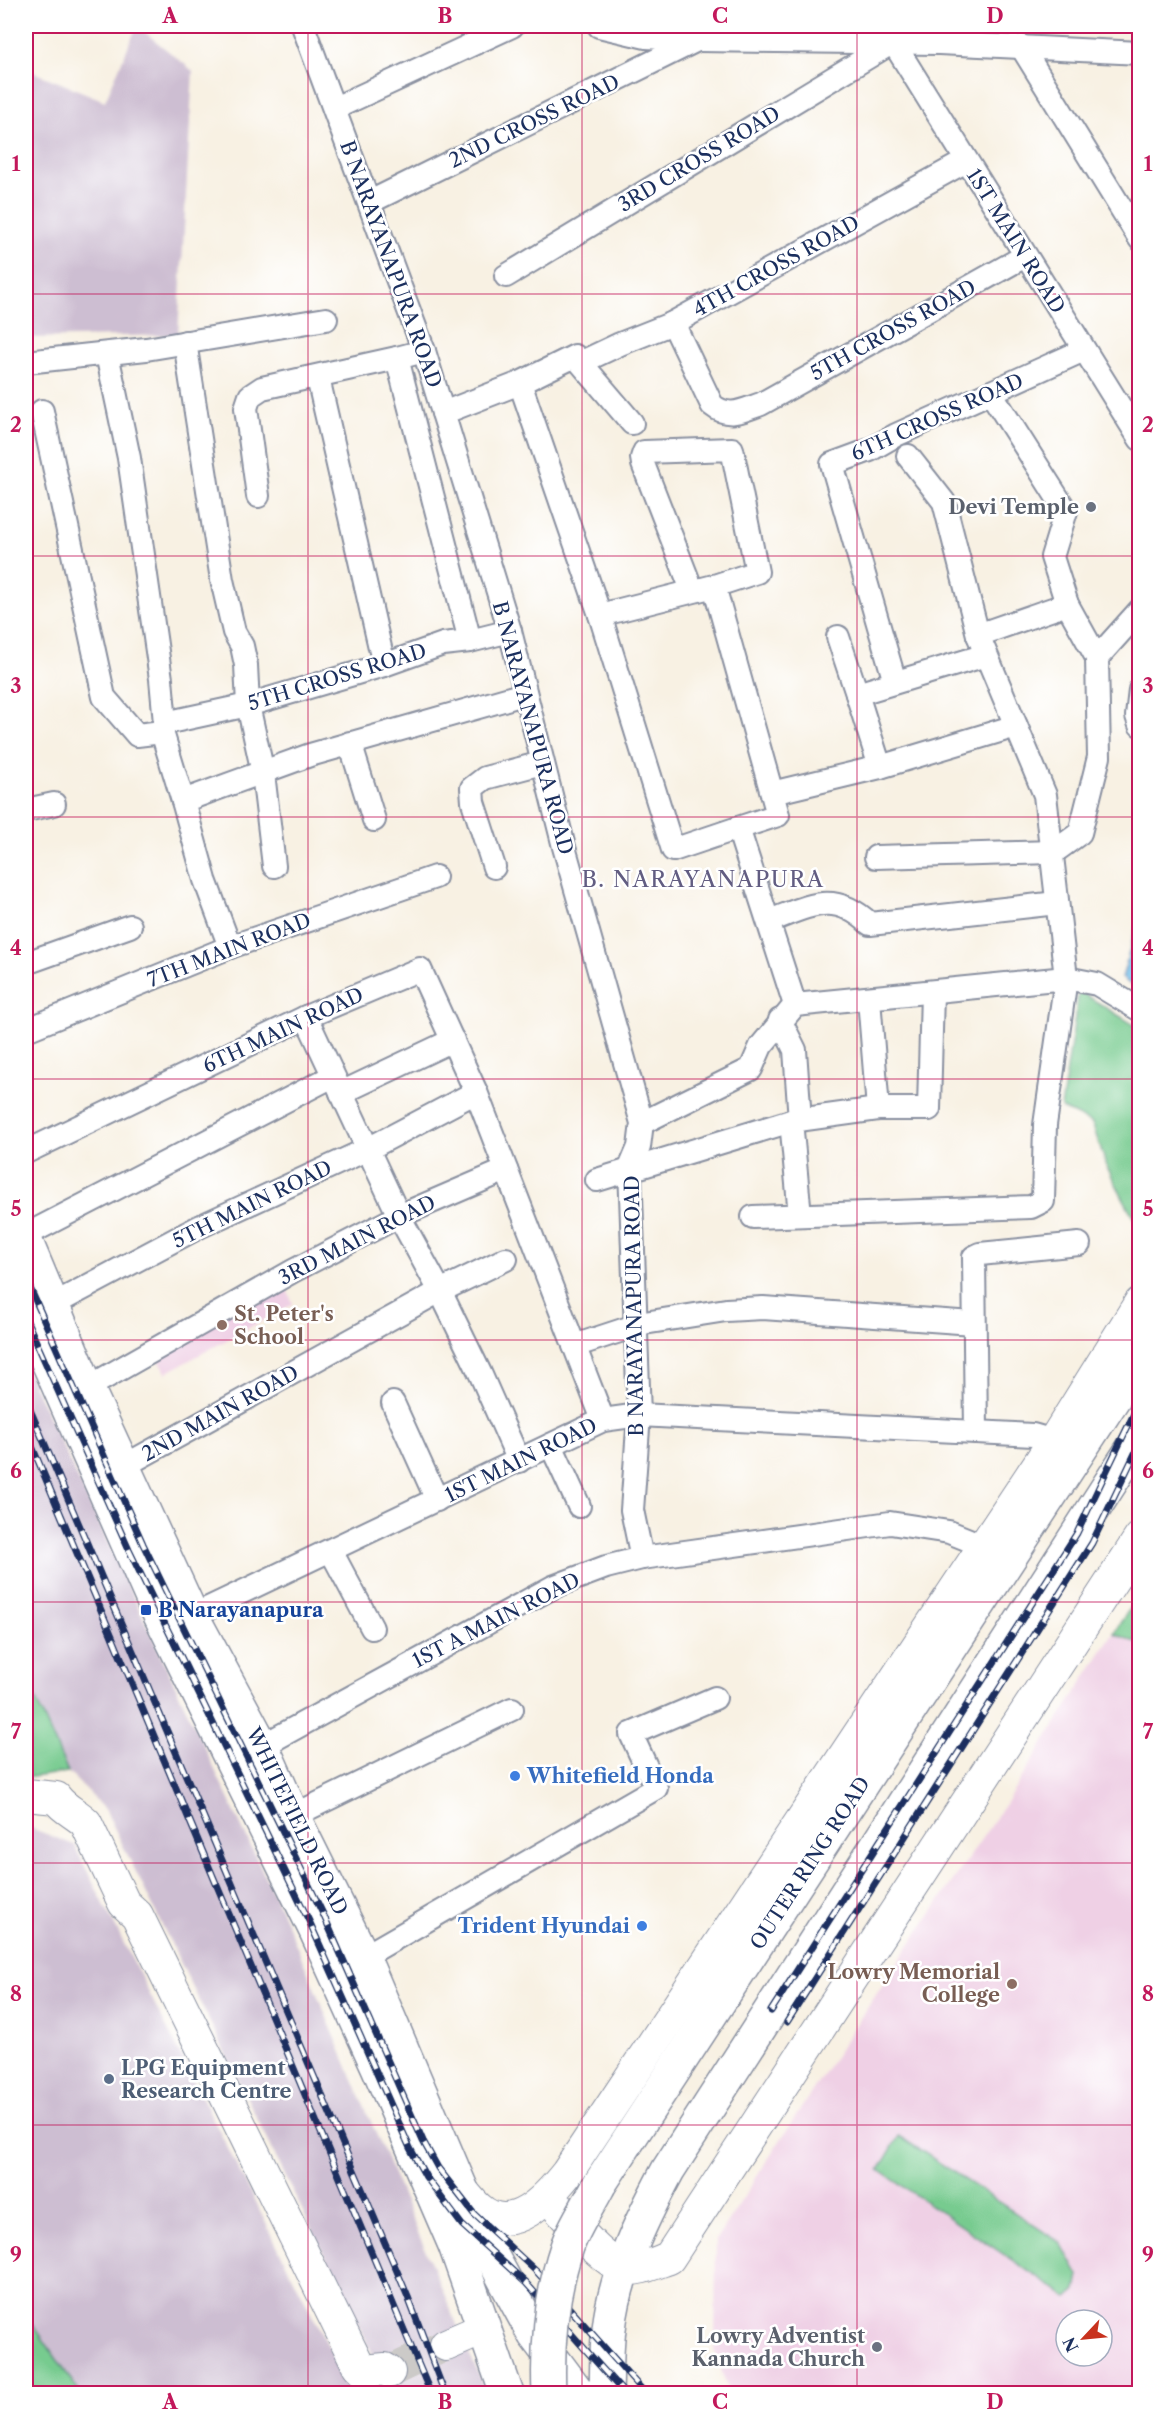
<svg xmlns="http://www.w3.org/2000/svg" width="1165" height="2419" viewBox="0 0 1165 2419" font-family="'Libre Caslon Text',serif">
<rect width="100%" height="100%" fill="#fff"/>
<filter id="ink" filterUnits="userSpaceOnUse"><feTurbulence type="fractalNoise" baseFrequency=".0167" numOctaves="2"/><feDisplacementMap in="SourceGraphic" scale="12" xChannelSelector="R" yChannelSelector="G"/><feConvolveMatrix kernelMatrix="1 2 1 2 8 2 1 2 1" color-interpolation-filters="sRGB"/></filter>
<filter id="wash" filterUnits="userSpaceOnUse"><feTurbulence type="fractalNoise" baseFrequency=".008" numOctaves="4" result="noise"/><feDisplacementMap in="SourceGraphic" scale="24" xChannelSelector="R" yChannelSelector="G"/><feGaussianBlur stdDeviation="1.35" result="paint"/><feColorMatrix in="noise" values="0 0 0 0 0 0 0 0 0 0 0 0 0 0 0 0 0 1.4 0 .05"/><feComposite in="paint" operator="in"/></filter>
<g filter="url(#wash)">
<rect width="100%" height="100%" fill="#f8f1e3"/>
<g fill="#efd0e5" fill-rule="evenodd">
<path d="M281,1274l12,30 -127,69 -14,-27z"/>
<path d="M1139,1593v800h-410l-14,-41 1,-112 120,-186 173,-256zM1066,2320h36v36h-36z"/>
</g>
<g fill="#cdbed2">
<path d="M137,26l56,45 -15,264 -152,3v-269l79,32z"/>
<path d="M26,1369l260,552 200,472h-94l-287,-584 -37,-37 -42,-94z"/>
<path d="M26,1826l48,19 278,548h-272l-54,-79z"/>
</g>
<g fill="#77cb8f" stroke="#497d76" stroke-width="1.5">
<path d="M1079,991l60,37v200l-32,-61 -15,-44 -31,-15z"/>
<path d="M1139,1593v51l-25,-11z"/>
<path d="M26,1678l42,94 -42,6z"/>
<path d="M899,2136l162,107 18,33 -3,15 -8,7 -189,-128z"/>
<path d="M26,2314l54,79h-54z"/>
</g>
<path fill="#6dbbe8" stroke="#4475a3" stroke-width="1.5" d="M1139,917v74l-17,-13z"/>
</g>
<g filter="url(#ink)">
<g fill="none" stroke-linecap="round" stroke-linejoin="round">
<path stroke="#cccac8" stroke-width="32" stroke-dasharray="32 16" stroke-linecap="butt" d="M389,2372l57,-27"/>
<defs>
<g id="street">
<path d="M303,26l121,325 86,280 54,216 78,276 -3,24 -9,21 9,247 -7,95 10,48"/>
<path d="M599,26l47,11 52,3 241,3 201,10"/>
<path d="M1021,46l119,193"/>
<path d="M335,108l177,-82"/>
<path d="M370,202l327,-162"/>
<path d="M506,276l387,-234 247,397"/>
<path d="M673,323l39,82c17,14 31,5 49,-1l264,-148"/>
<path d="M185,342l37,238 12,52 8,14 4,19 2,40 15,68 11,93"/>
<path d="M424,351l-27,7 73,283"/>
<path d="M107,354l22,104 32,221 4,44 -3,9 21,69"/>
<path d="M26,362l120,-13 180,-30"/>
<path d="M582,362l38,-18 53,-21 293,-162"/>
<path d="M318,378l66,287"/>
<path d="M520,383l80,232 73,235 65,-22 57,177"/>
<path d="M991,393l75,118 -14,46 15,47 30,54"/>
<path d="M42,411l62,286 33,38 25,-3"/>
<path d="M443,413l77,-30 55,-27 57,67"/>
<path d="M258,496l-12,-88 4,-12 12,-8 135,-30"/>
<path d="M692,590l-49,-126 -1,-6 2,-6 88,-3 25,123 -43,14"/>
<path d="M600,615l114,-29 64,229 -40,13"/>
<path d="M978,635l89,-31"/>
<path d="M838,637l19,57"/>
<path d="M986,655l-129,39 23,73 136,-41"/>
<path d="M895,682l-63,-218 38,-14 26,-15 188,-85"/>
<path d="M1140,690l-3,26 3,9"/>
<path d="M165,723l83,-18 136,-40 59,-21 27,-3 40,-10"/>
<path d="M350,743l24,77"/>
<path d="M772,793l108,-26"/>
<path d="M26,810l28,-6"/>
<path d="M876,857l178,-5 26,-19 19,-76 -2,-99 43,-48"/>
<path d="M494,867l-21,-65 -1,-14 13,-10 57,-15"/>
<path d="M769,921c41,-15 65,-31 101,3l187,-21"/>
<path d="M230,947l-25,-67 -22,-79 127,-46 214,-61"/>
<path d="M26,963l104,-37"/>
<path d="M869,999l9,110"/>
<path d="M306,1017l93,199 41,75 40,82 39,88"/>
<path d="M780,1020l15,30 5,70"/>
<path d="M26,1030l204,-83 205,-70"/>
<path d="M341,1093l112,-53"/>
<path d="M791,1121l9,94"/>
<path d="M642,1123l109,-54 10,-23 34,-41 271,-27 31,6 43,26"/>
<path d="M26,1152l280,-135 114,-48 56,123 127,328"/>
<path d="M597,1180l194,-59 87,-12h51l3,-117"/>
<path d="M753,1217l278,-10 12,-6 2,-76 21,-147 -21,-183 -67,-160 -34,-133 -36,-46"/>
<path d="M26,1235l307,-159"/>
<path d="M41,1311l158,-84 169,-78 108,-57"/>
<path d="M574,1346l70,-23 82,-13 37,-2 210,15"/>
<path d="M87,1388l206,-117 106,-55 107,-46"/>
<path d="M393,1403l44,97"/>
<path d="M976,1432l-2,-175 6,-3 99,-10"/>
<path d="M551,1445l28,61"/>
<path d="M124,1466l316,-175 66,-32"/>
<path d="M331,1551l41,77"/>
<path d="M192,1616l411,-196 36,-5 394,20 21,6"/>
<path d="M262,1746l291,-159 53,-20 36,-9 248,-35 59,9 35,14"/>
<path d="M293,1816l219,-107"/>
<path d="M363,1957l293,-169 -25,-54 84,-36"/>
</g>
<g id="secondary">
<path d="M26,1795l30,3c9,12 20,15 30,25l38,80 13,12 221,450 6,6 21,-2 4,3"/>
<path d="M460,2188c6,7 12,15 19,21 33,29 69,-12 88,-36l487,-732 86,-138"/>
<path d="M558,2208c18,19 42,51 66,60 12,4 33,-6 45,-10l471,-720"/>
<path d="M446,2345l37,-16"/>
</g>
<g id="primary">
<path d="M26,1242l61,146 105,228 70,130 31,70 70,141 120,283 51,94 45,60"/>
<path d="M26,1312l128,291 162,328 62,136 77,178 52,149"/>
</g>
<g id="highway">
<path d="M599,2185l541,-827"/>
<path d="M606,2394c1,-22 0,-44 3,-65 6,-56 33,-110 59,-159l472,-733"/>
</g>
</defs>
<use href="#street" stroke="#8a90a0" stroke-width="26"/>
<use href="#secondary" stroke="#8a90a0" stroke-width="34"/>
<use href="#primary" stroke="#8a90a0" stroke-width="36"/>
<use href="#highway" stroke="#8a90a0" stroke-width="36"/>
<use href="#street" stroke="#fff" stroke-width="22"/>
<use href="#secondary" stroke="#fff" stroke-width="32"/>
<use href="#primary" stroke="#fff" stroke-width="33"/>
<use href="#highway" stroke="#fff" stroke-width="33"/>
<defs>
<g id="rail">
<path d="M26,1279l117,265 181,372 99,225 15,27 36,46 63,58 109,122"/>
<path d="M26,1319l103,231 181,373 100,225 16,29 36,48 64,58 99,111"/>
<path d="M26,1400l382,897 37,97"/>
<path d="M26,1432l405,962"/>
<path d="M771,2011l306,-478 63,-132"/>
<path d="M787,2022l305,-479 48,-100"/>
</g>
</defs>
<use href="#rail" stroke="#1b2f5e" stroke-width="7"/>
<use href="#rail" stroke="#fff" stroke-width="4.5" stroke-dasharray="14" stroke-linecap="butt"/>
<defs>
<path id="highway-bridge" d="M549,2394c-2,-49 2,-100 18,-147 7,-21 22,-42 32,-62"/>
</defs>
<use href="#highway-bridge" stroke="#8a90a0" stroke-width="36" stroke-linecap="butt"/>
<use href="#highway-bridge" stroke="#fff" stroke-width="33"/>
</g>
</g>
<path fill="none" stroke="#c2185b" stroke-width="1.5" stroke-opacity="0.55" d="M308,26v2368M582,26v2368M857,26v2368M26,294h1114M26,556h1114M26,817h1114M26,1079h1114M26,1340h1114M26,1602h1114M26,1863h1114M26,2125h1114"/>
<g fill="#6b7280" stroke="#fff" stroke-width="2">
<circle cx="1091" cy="507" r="6"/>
<circle cx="877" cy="2347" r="6"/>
</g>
<g fill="#8d6e63" stroke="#fff" stroke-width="2">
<circle cx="222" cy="1325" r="6"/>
<circle cx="1012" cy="1984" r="6"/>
</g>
<rect fill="#1a4fb4" stroke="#fff" stroke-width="2" x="140" y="1604" width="12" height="12" rx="3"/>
<g fill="#3f7fe0" stroke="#fff" stroke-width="2">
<circle cx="515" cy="1776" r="6"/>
<circle cx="642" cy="1926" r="6"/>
</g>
<circle fill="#5c6f8a" stroke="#fff" stroke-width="2" cx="109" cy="2079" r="6"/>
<g text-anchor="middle" stroke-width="5" stroke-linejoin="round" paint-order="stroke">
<g font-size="20" fill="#1b2f5e" stroke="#fff">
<text transform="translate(534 121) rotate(-26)" y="7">2ND CROSS ROAD</text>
<text transform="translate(699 159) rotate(-31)" y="7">3RD CROSS ROAD</text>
<text transform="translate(1016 241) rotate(58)" y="7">1ST MAIN ROAD</text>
<text transform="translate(391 264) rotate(70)" y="7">B NARAYANAPURA ROAD</text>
<text transform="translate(776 266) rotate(-29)" y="7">4TH CROSS ROAD</text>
<text transform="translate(893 330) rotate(-29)" y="7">5TH CROSS ROAD</text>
<text transform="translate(937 417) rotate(-24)" y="7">6TH CROSS ROAD</text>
<text transform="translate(337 677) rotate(-17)" y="7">5TH CROSS ROAD</text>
<text transform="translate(533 728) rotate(75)" y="7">B NARAYANAPURA ROAD</text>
<text transform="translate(229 950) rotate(-21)" y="7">7TH MAIN ROAD</text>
<text transform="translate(283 1030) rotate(-25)" y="7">6TH MAIN ROAD</text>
<text transform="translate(252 1204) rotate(-26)" y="7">5TH MAIN ROAD</text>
<text transform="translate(357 1240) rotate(-27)" y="7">3RD MAIN ROAD</text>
<text transform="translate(634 1306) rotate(-91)" y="7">B NARAYANAPURA ROAD</text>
<text transform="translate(220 1413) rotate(-29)" y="7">2ND MAIN ROAD</text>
<text transform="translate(521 1460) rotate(-26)" y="7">1ST MAIN ROAD</text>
<text transform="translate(496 1620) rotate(-27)" y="7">1ST A MAIN ROAD</text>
<text transform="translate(297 1821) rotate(64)" y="7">WHITEFIELD ROAD</text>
<text transform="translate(810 1863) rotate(-57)" y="7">OUTER RING ROAD</text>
</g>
<g font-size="20" font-weight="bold" fill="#5b616d" stroke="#fff" text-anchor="end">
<text x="1079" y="514">Devi Temple</text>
<text x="865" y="2343">Lowry Adventist<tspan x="865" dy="23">Kannada Church</tspan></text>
</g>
<g font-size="20" font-weight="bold" fill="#785e54" stroke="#fff" text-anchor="start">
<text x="234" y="1321">St. Peter's<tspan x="234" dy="23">School</tspan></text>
<text x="1000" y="1979" text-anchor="end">Lowry Memorial<tspan x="1000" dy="23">College</tspan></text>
</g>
<g font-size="20" font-weight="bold" fill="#164399" stroke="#fff" text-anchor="start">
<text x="158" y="1617">B Narayanapura</text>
</g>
<g font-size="20" font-weight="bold" fill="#366cbe" stroke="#fff" text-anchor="start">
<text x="527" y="1783">Whitefield Honda</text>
<text x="630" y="1933" text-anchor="end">Trident Hyundai</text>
</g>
<g font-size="20" font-weight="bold" fill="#4e5e75" stroke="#fff" text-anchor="start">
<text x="121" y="2075">LPG Equipment<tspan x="121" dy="23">Research Centre</tspan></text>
</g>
<g font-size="22" letter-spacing="1.5" fill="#625d82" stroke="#fff">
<text x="703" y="887">B. NARAYANAPURA</text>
</g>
</g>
<rect width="1165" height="2419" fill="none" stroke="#fff" stroke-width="66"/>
<g transform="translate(1084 2338) rotate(244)"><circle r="28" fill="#ffffff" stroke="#a4acbf" stroke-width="1.5"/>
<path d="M0-4.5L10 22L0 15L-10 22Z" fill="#c8321e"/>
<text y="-9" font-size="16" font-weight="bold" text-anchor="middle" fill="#1b2f5e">N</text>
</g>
<rect x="33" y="33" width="1099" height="2353" fill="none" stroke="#c2185b" stroke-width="2"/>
<g font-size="20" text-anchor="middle" font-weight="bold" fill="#c2185b">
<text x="170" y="23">A</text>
<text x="445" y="23">B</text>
<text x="720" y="23">C</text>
<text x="995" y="23">D</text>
<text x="16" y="171">1</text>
<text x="1148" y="171">1</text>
<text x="16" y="432">2</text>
<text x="1148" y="432">2</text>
<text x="16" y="693">3</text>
<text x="1148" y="693">3</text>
<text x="16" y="955">4</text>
<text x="1148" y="955">4</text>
<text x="16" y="1216">5</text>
<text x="1148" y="1216">5</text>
<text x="16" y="1478">6</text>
<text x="1148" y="1478">6</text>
<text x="16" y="1739">7</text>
<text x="1148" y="1739">7</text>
<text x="16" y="2001">8</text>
<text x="1148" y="2001">8</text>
<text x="16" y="2262">9</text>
<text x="1148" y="2262">9</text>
<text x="170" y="2409">A</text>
<text x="445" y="2409">B</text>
<text x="720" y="2409">C</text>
<text x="995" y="2409">D</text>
</g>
</svg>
